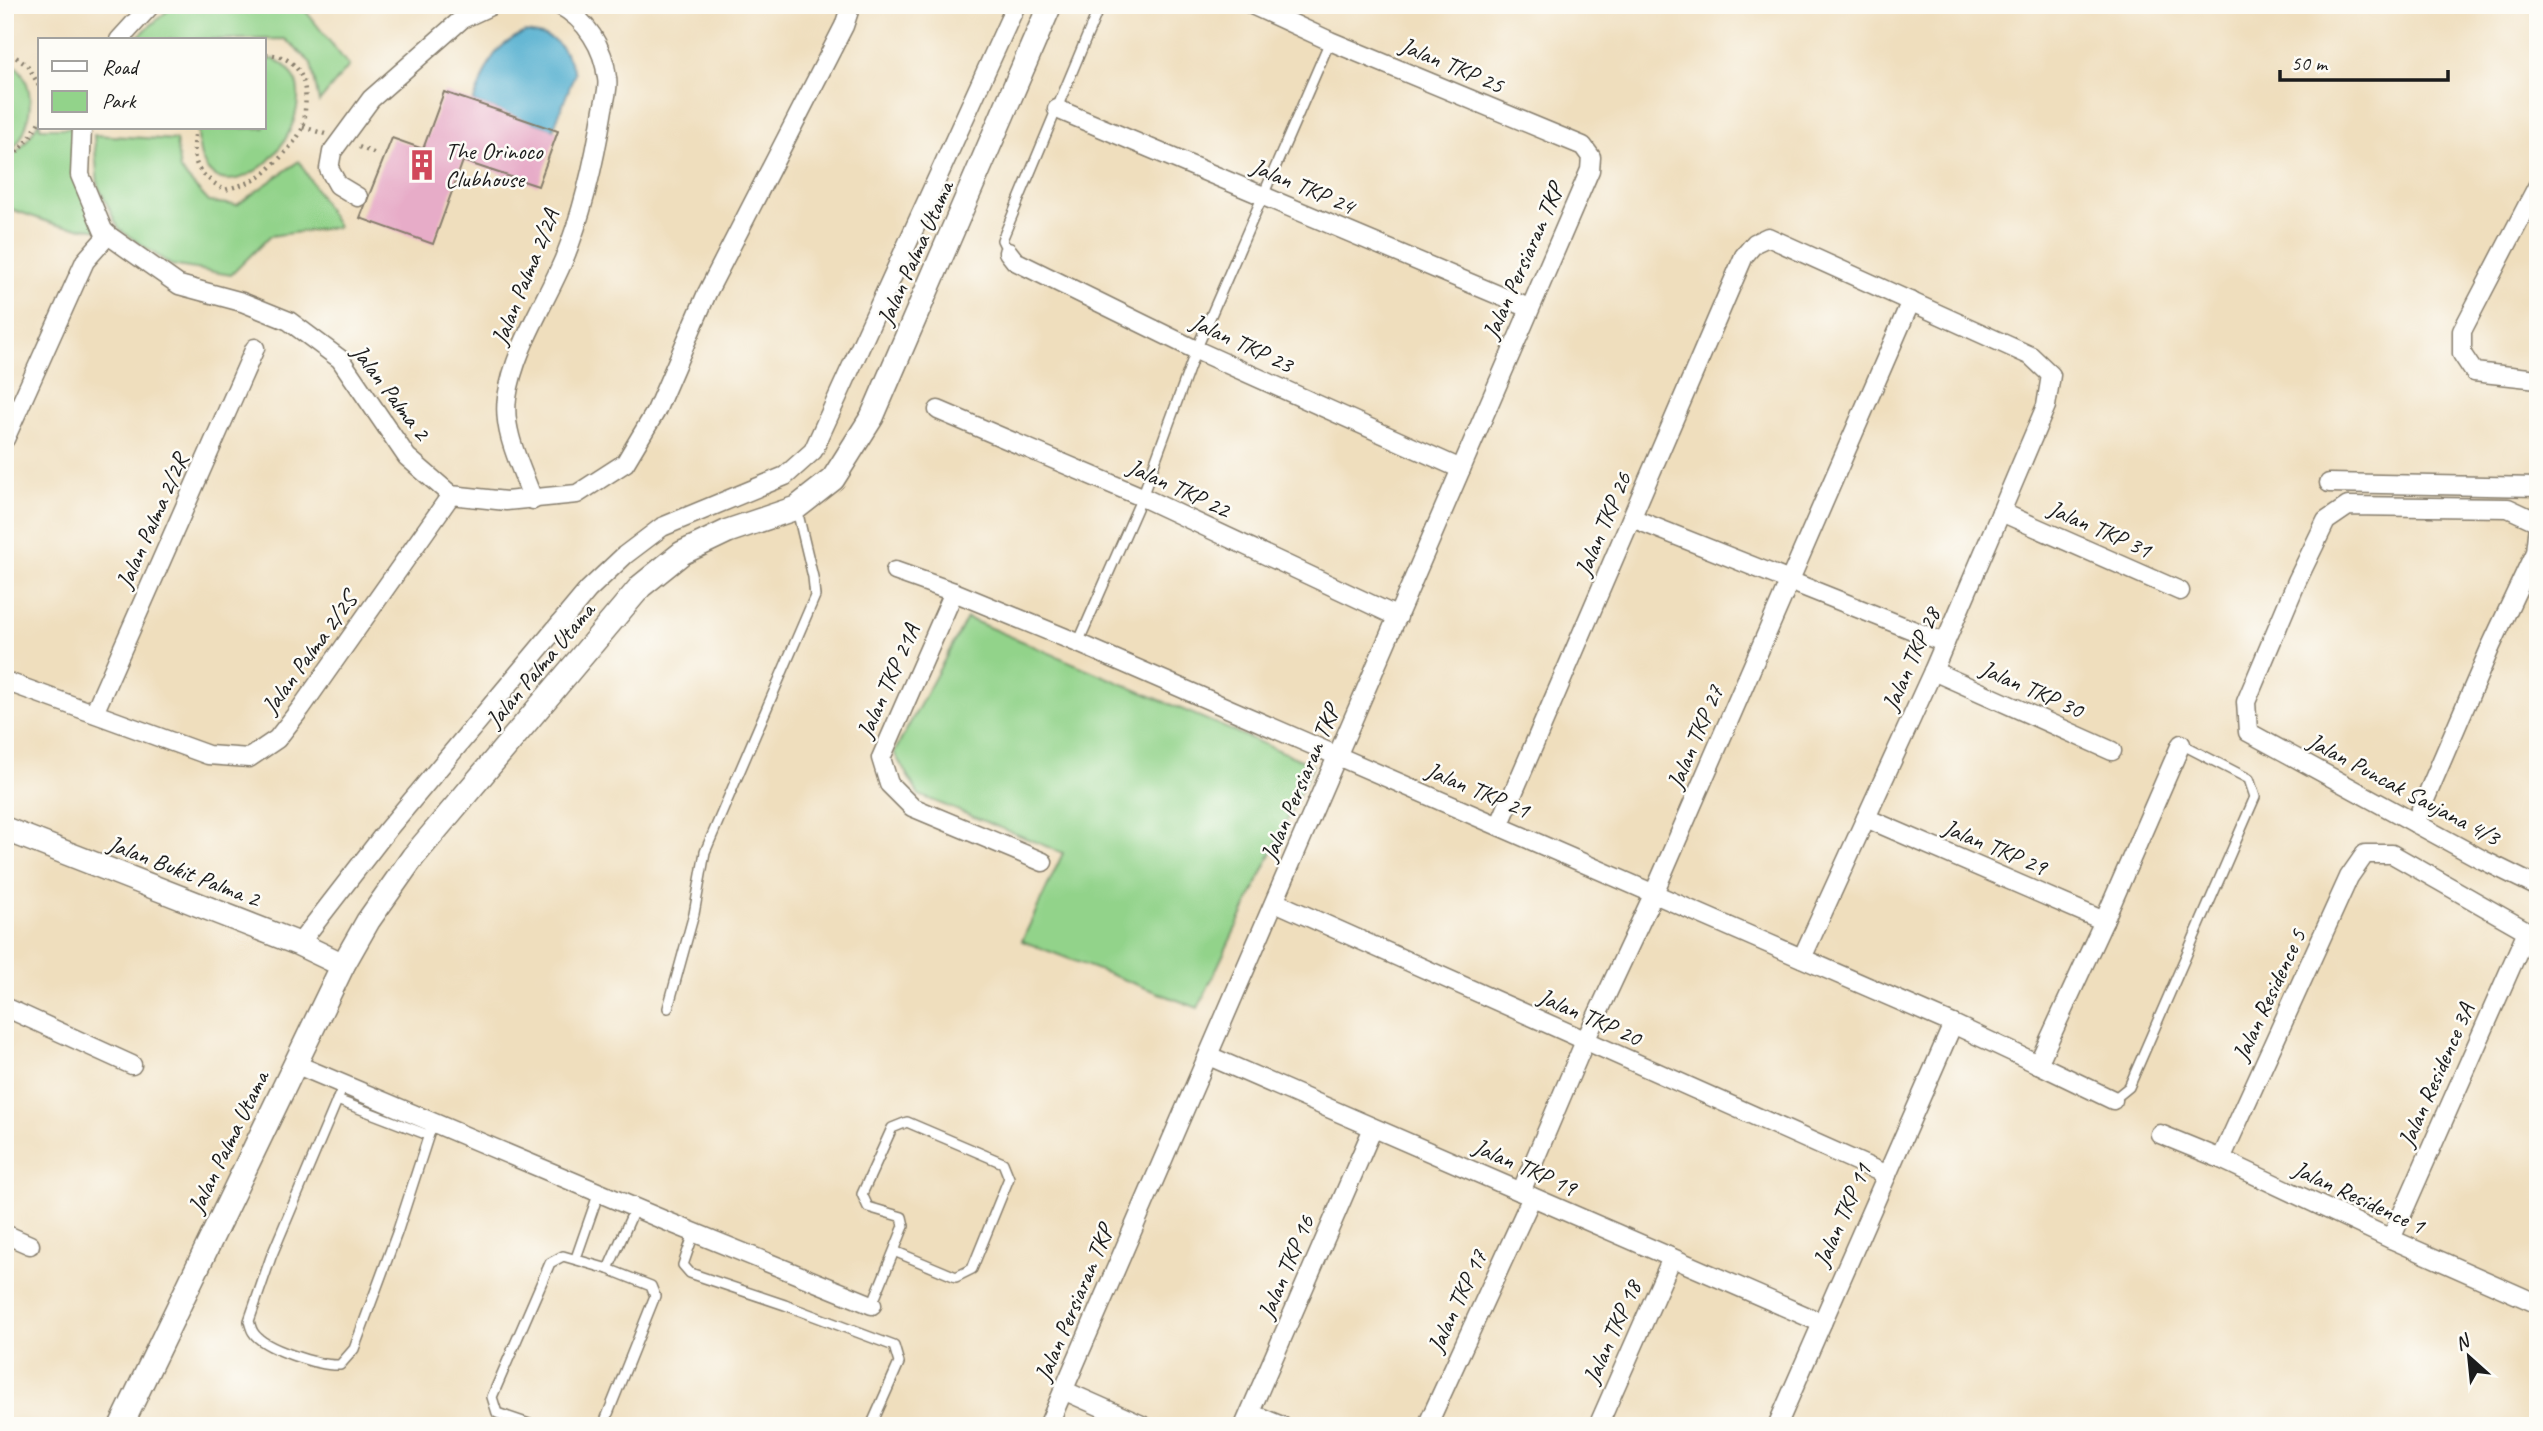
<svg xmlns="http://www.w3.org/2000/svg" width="2543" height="1431" viewBox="0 0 2543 1431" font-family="Caveat,sans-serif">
<rect width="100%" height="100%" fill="#fdfcf7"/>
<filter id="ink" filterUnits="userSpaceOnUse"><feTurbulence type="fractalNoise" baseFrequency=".0143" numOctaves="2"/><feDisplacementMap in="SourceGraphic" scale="14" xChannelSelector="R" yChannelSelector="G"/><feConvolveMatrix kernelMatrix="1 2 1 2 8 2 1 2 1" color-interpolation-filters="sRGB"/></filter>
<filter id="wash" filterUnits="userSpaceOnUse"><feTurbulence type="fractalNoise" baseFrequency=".00686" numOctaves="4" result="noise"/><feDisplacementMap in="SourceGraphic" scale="28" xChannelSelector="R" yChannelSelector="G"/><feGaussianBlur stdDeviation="1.57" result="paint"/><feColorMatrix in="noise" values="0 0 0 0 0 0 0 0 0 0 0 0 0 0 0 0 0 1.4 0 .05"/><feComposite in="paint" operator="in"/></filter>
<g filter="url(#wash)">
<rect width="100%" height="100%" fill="#efdebd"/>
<g fill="#92d38a" stroke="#577853" stroke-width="2">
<path d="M174,5h127l48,61 -30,36 -8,-39 -26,-24 -151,1z"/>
<path d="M274,59c21,10 27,26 23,49 -11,65 -101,113 -99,20h66v-68z"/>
<path d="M5,60c37,13 29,78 0,95z"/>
<path d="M40,120v8h42l-2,47 23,55 -46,-5 -52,-18v-47c17,-10 25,-23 35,-40z"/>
<path d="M94,135l82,5 4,30 29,32 28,3 62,-44 39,66 -68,9 -39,39 -60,-10 -52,-36 -21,-43z"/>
<path d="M967,618l346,147 -115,243 -176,-67 41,-88 -144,-58 -25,-42z"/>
</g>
<path fill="#51aecf" stroke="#366576" stroke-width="2" d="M525,32c31,3 38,12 50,41l-22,57 -80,-28c15,-35 15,-53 52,-70z"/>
<g id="blocks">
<path fill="#e7acc8" d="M444,92l114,39 -20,55 -75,-25 -30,83 -73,-26 32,-80 31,11z"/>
</g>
</g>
<g filter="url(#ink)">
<use href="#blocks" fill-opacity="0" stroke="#867d6c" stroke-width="2"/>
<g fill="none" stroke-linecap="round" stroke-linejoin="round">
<defs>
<g id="service">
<path d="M1008,252l-6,-12 98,-235"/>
<path d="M1078,643l64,-146 54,-147 134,-309"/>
<path d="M668,1008l26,-94 11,-62 110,-256 -2,-19 -16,-67"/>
<path d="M344,1084l-73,173 -22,64c1,3 2,8 4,11 10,17 67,34 87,33l14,-16 43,-116 36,-111"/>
<path d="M337,1100l91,35"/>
<path d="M2113,1100l16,-13 126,-290 -6,-18 -68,-35"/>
<path d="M694,1233l-11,32 7,8 95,32 109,41 5,17 -28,63"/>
<path d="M576,1258l23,-66"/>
<path d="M608,1269l27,-61"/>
<path d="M872,1305l22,-54 62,26 16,-8 37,-91 -6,-15 -96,-41 -15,6 -30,66 6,13 34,10 2,9 -10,25"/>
<path d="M535,1426l-38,-13 -5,-16 58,-134 13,-7 45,13 43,17 4,10 -52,130"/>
</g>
<g id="minor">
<path d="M119,40l32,-35"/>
<path d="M1057,109l472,199"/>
<path d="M82,128l-2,47 23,55 5,5 71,50 63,17 47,19 51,38 67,98 44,38 55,6 71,-7 48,-31 31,-52 51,-118 137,-267 7,-21"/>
<path d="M2538,185l-76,146v23l12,18 64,7"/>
<path d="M358,197l-20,-12 -9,-16 3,-17 39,-53 91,-80 30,-14"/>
<path d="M1008,252l7,9 181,89 265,119"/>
<path d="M938,410l204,87 256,120"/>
<path d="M5,439l80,-178 23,-26"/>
<path d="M2329,483l209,4"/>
<path d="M533,500c-11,-32 -31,-68 -26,-102 7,-49 38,-94 57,-139 19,-46 31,-100 39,-150 2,-9 6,-21 4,-31 -3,-30 -21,-59 -48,-73"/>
<path d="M2001,512l179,79"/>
<path d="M1632,518l313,125"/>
<path d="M2538,522l-30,-14 -160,-2 -22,15 -29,60 -51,121 2,30 235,128 55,27"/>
<path d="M895,571l59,21 124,51 875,381 85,40"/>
<path d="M954,592l-73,166 8,26 23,23 131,55"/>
<path d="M1933,671l179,80"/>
<path d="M5,681l203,74 41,3 28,-19 24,-31 150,-213"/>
<path d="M94,713l161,-365"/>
<path d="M1866,818l238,103"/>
<path d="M2415,823l76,-177 44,-94 3,-27"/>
<path d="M1499,826l245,-570 11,-13 13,-6 263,119 20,19 -5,31 -45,106 -68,159 -131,287"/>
<path d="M1275,902l612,273"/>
<path d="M299,944l89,-115 200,-239 37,-35 37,-28 123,-51 28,-25 203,-446"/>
<path d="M5,1007l127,58"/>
<path d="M1209,1056l613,267"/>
<path d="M295,1064l371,157 206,84"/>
<path d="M2113,1100l-75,-36 66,-143 77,-177"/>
<path d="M2160,1134l61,25 170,80 147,65"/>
<path d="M2221,1159l128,-282 16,-23h27l135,77 -136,308"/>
<path d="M1521,1192l64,-151 69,-148 257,-592"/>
<path d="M5,1234l25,11"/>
<path d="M1063,1390l81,36"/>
<path d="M1250,1413l32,13"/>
<path d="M1048,1426l542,-1256 1,-13 -8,-11 -253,-105 -78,-36"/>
<path d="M1244,1426l129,-298"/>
<path d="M1427,1426l105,-229"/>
<path d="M1598,1426l74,-168"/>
<path d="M1777,1426l176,-402"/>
</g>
<g id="tertiary">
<path d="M5,829l294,115 44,21"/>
<path d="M121,1426l222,-461 25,-44 45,-64 228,-271 41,-33 46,-22 68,-23 37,-29 39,-62 178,-412"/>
</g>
</defs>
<use href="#service" stroke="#867d6c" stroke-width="12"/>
<use href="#minor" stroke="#867d6c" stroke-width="21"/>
<use href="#tertiary" stroke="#867d6c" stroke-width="26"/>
<g stroke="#867d6c" stroke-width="4.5" stroke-dasharray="2 5" stroke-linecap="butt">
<path d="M5,49l24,18 11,21"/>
<path d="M303,127l22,7"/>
<path d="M196,128c-5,34 -2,44 29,62 11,-4 27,-7 36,-14 12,-10 37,-35 42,-49 2,-5 2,-12 2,-17 3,-30 -6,-55 -41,-56"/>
<path d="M359,147l19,8"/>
<path d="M5,160c17,-9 26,-23 35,-40"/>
</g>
<use href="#service" stroke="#fff" stroke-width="9"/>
<use href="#minor" stroke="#fff" stroke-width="18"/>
<use href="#tertiary" stroke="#fff" stroke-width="23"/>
</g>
</g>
<defs>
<symbol id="building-bare" viewBox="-9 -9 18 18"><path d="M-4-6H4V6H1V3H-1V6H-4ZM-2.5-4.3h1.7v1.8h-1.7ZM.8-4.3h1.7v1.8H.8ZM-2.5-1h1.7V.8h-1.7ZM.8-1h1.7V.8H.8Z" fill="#d1495b" stroke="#fdfcf7" stroke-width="2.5" paint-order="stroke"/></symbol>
</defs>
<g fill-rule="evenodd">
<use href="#building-bare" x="400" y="143" width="44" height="44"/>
</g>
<g text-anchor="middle" stroke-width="5" stroke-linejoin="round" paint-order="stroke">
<g font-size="24" fill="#1c1c1c" stroke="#fdfcf7">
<text transform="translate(1452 65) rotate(23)" y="8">Jalan TKP 25</text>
<text transform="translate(1303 186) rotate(23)" y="8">Jalan TKP 24</text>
<text transform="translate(915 253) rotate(-66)" y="8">Jalan Palma Utama</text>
<text transform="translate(1523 261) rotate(-66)" y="8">Jalan Persiaran TKP</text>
<text transform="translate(525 277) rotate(-68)" y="8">Jalan Palma 2/2A</text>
<text transform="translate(1242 343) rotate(25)" y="8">Jalan TKP 23</text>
<text transform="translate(391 392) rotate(53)" y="8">Jalan Palma 2</text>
<text transform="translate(1179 488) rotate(25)" y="8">Jalan TKP 22</text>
<text transform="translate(152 521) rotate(-66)" y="8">Jalan Palma 2/2R</text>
<text transform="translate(1603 524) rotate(-67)" y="8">Jalan TKP 26</text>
<text transform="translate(2100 529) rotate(24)" y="8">Jalan TKP 31</text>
<text transform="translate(309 653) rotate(-54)" y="8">Jalan Palma 2/2S</text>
<text transform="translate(1911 659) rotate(-66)" y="8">Jalan TKP 28</text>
<text transform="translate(540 665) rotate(-50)" y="8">Jalan Palma Utama</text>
<text transform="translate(888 681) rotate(-66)" y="8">Jalan TKP 21A</text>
<text transform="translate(2032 689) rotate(24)" y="8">Jalan TKP 30</text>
<text transform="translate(1695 737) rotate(-67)" y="8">Jalan TKP 27</text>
<text transform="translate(1300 783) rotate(-67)" y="8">Jalan Persiaran TKP</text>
<text transform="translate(2404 789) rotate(28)" y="8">Jalan Puncak Saujana 4/3</text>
<text transform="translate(1478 790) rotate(23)" y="8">Jalan TKP 21</text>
<text transform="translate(1995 847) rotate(23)" y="8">Jalan TKP 29</text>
<text transform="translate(184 871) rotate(21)" y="8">Jalan Bukit Palma 2</text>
<text transform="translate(2269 995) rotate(-65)" y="8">Jalan Residence 5</text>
<text transform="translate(1590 1017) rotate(24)" y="8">Jalan TKP 20</text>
<text transform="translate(2436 1075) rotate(-66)" y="8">Jalan Residence 3A</text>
<text transform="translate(228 1142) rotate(-64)" y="8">Jalan Palma Utama</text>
<text transform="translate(1525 1167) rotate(24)" y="8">Jalan TKP 19</text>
<text transform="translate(2359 1197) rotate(25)" y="8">Jalan Residence 1</text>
<text transform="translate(1842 1215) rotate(-66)" y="8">Jalan TKP 11</text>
<text transform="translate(1286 1267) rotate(-67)" y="8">Jalan TKP 16</text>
<text transform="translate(1457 1301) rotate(-65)" y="8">Jalan TKP 17</text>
<text transform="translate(1074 1303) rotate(-67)" y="8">Jalan Persiaran TKP</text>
<text transform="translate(1612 1332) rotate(-66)" y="8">Jalan TKP 18</text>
</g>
<g font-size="24" fill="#1c1c1c" stroke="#fdfcf7" text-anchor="start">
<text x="445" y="159">The Orinoco<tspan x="445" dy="28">Clubhouse</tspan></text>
</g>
</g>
<rect width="2543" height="1431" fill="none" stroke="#fdfcf7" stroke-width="28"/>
<rect x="38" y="38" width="228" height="91" fill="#fdfcf7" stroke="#a3a29f" stroke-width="2"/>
<rect x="52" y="61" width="35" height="10" fill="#ffffff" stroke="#a3a29f" stroke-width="2"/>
<text x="102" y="74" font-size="21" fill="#1c1c1c">Road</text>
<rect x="52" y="91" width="35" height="21" fill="#92d38a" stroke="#a3a29f" stroke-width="2"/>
<text x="102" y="108" font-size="21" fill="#1c1c1c">Park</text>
<g transform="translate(2469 1357) rotate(333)" stroke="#fdfcf7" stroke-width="5" paint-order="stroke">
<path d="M0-5L12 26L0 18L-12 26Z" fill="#1c1c1c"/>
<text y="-10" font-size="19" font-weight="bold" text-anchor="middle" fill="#1c1c1c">N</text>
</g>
<path d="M2280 70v10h168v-10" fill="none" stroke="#1c1c1c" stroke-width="3.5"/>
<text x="2291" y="70" font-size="21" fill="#1c1c1c" stroke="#fdfcf7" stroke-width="5" paint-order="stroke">50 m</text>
</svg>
